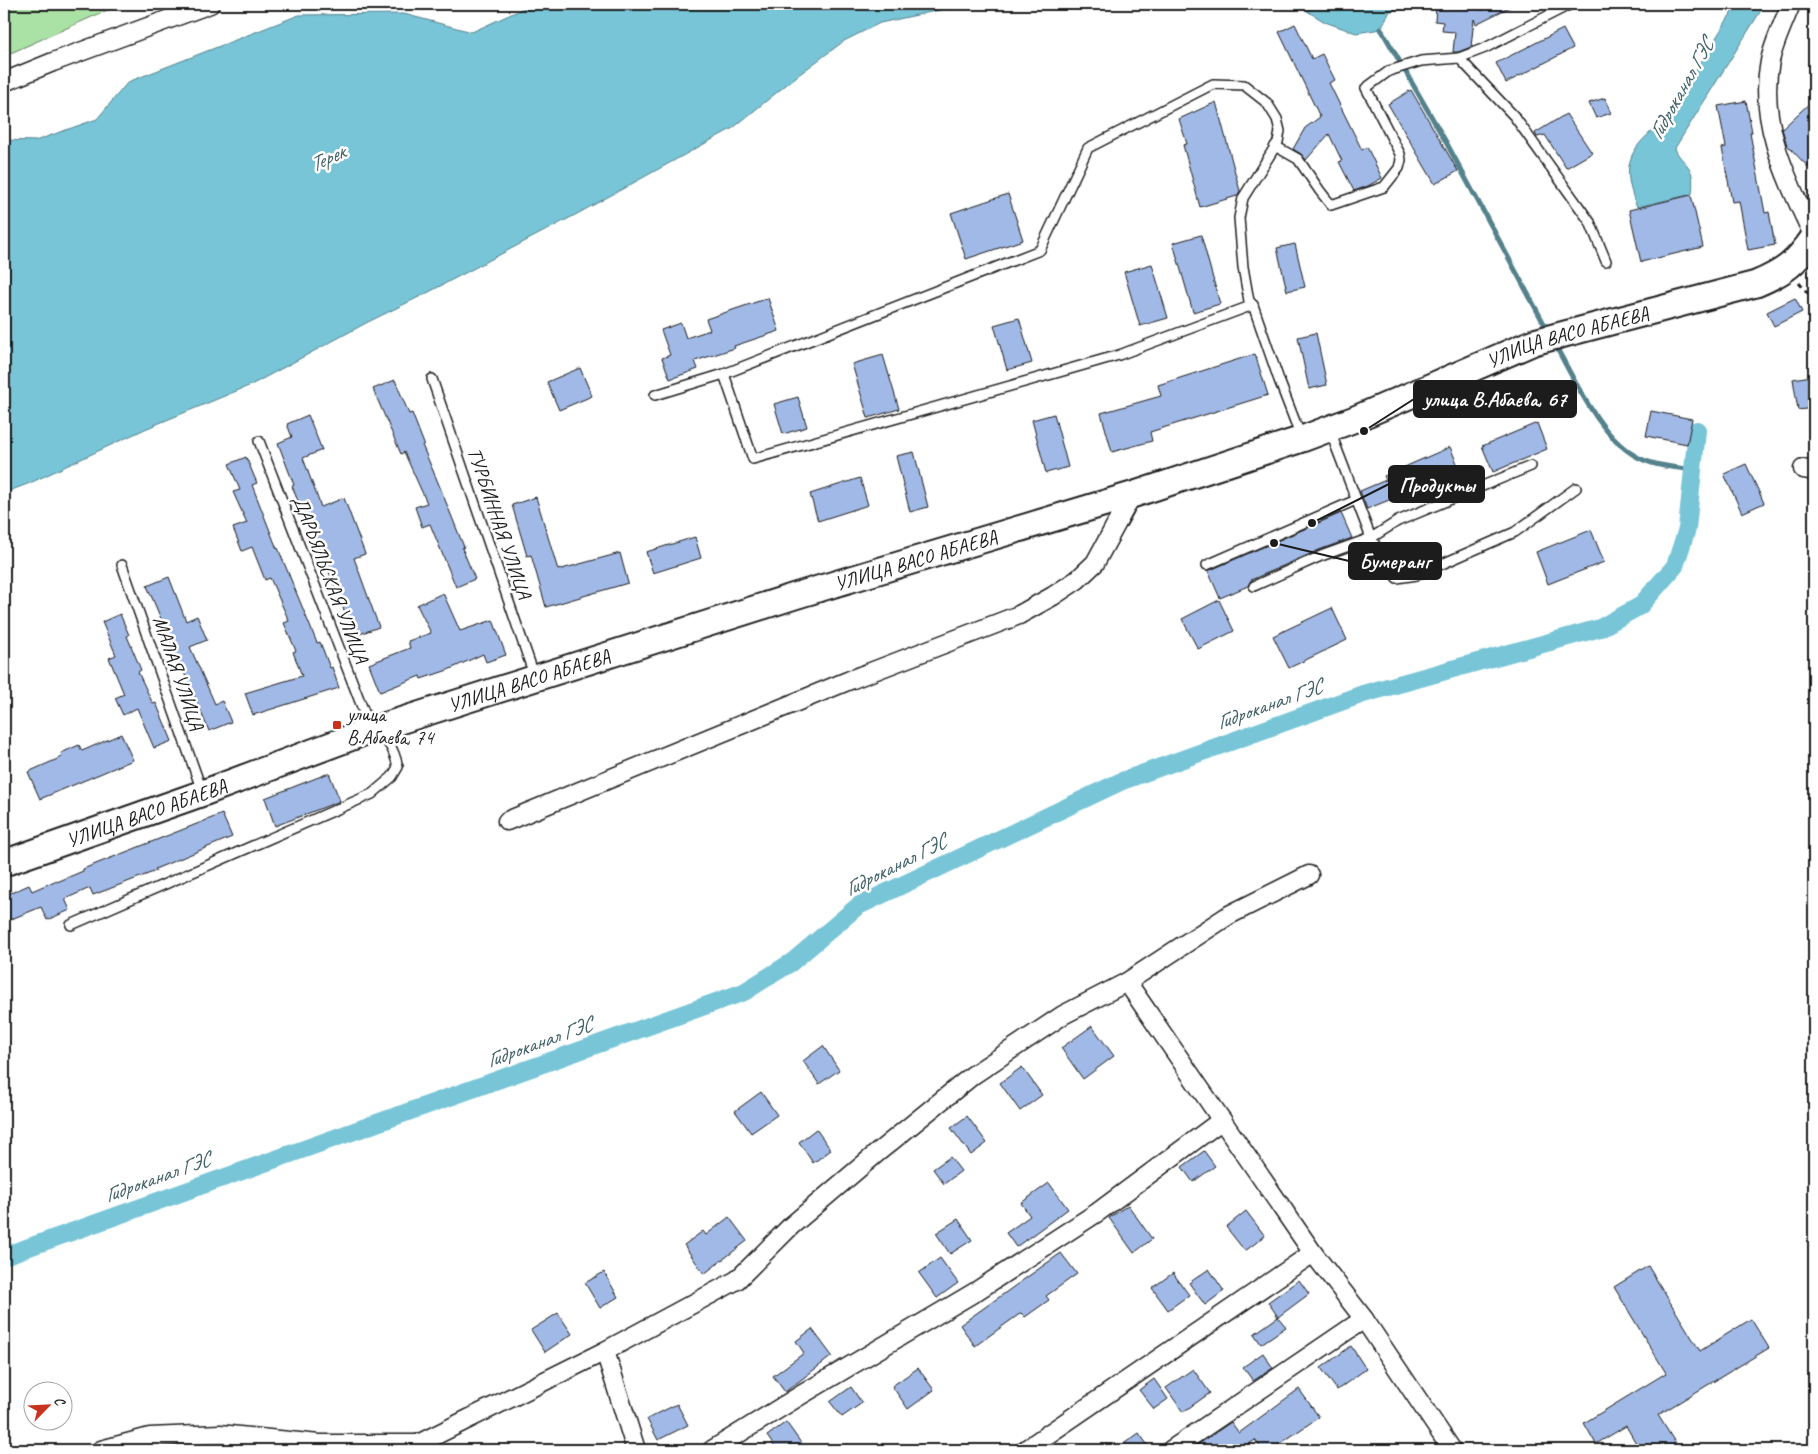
<svg xmlns="http://www.w3.org/2000/svg" width="1818" height="1454" viewBox="0 0 1818 1454" font-family="Caveat,sans-serif">
<rect width="100%" height="100%" fill="#fff"/>
<filter id="ink" filterUnits="userSpaceOnUse"><feTurbulence type="fractalNoise" baseFrequency=".02" numOctaves="2"/><feDisplacementMap in="SourceGraphic" scale="10" xChannelSelector="R" yChannelSelector="G"/><feConvolveMatrix kernelMatrix="1 2 1 2 8 2 1 2 1" color-interpolation-filters="sRGB"/></filter>
<g filter="url(#ink)">
<path fill="#aae1a5" stroke="#637e60" d="M4,4h117l-117,52z"/>
<g fill="#78c5d7" stroke="#53818c">
<path d="M533,4h435l-88,19 -36,18 -47,35 -64,52 -156,86 -148,78 -61,30 -117,63 -106,44 -115,54 -26,10v-353l31,1 62,-22 31,-37 171,-67 105,-1 68,18z"/>
<path d="M1311,4h96v3l-17,4 -9,18 -25,4 -31,-11 -18,-11z"/>
<path d="M1737,4h28l-90,144c2,7 8,12 12,17 7,8 6,19 5,29l-55,13c-18,-44 -7,-59 28,-87z"/>
</g>
<g fill="none" stroke-linecap="round" stroke-linejoin="round">
<g stroke="#53818c" stroke-width="5">
<path d="M1381,29l65,113 102,189"/>
<path d="M1554,343c22,39 51,108 98,120 13,4 28,5 42,7"/>
</g>
<path stroke="#78c5d7" stroke-width="18" d="M4,1256l740,-264 48,-30 66,-56 264,-125 241,-87 237,-66 40,-22 35,-40 12,-37 10,-99"/>
</g>
<g fill="#a1b9e6" stroke="#1c1c1c">
<path d="M1481,4h35l-40,20 -2,-5 -3,28 -13,5h-5l2,-20 -13,-1 1,-9 -8,-1 1,-15 48,4z"/>
<path d="M1295,24l17,35 10,-5 13,26 -6,3 33,67 5,-3 15,31 -14,8 -14,5 -15,-29 3,-1 -13,-27 -23,26 -5,-6 -8,-5 12,-21 15,-11 -41,-85z"/>
<path d="M1563,29l10,19 -67,35 -10,-20z"/>
<path d="M1411,90l47,81 -23,13 -47,-80z"/>
<path d="M1605,98l6,15 -15,5 -7,-15z"/>
<path d="M1814,99v62l-6,6 -21,-22 -5,-16z"/>
<path d="M1746,101l6,31 -2,1 15,80 4,-1 6,33 -27,5 -9,-49 -7,1 -10,-54 4,-1 -8,-41z"/>
<path d="M1216,102l24,89 -3,5 -37,11 -17,-62 4,-1 -8,-25z"/>
<path d="M1566,114l26,39 -26,15 -21,-33 -8,2 -2,-4z"/>
<path d="M1008,194l15,46 -57,19 -15,-46z"/>
<path d="M1691,195l12,52 -62,15 -12,-52z"/>
<path d="M1201,235l19,69 -27,8 -20,-69z"/>
<path d="M1295,244l10,43 -18,4 -10,-43z"/>
<path d="M1152,264l16,54 -28,8 -16,-54z"/>
<path d="M768,298l11,33 -45,15 1,2 -40,13 3,8 -28,10 -8,-21 8,-3 -9,-25 20,-7 5,15 24,-8 -4,-11z"/>
<path d="M1795,298l7,14 -28,14 -7,-14z"/>
<path d="M1019,318l13,45 -25,7 -13,-45z"/>
<path d="M1316,333l11,52 -18,4 -11,-52z"/>
<path d="M1255,354l13,41 -118,37 2,9 -40,11 -11,-39 60,-17 -3,-11z"/>
<path d="M883,355l16,54 -31,9 -16,-54z"/>
<path d="M580,368l12,28 -33,14 -12,-28z"/>
<path d="M1811,376l3,17v15l-16,2 -5,-31z"/>
<path d="M395,380l14,34 3,-1 12,31 -2,1 15,35 27,67 -2,1 13,31 -19,8 -26,-63 -8,3 -7,-20 12,-4 -23,-51 -3,2 -28,-65z"/>
<path d="M798,397l9,30 -24,7 -9,-30z"/>
<path d="M1651,411l41,8 -5,25 -41,-8z"/>
<path d="M1054,414l14,53 -22,6 -14,-53z"/>
<path d="M308,415l14,35 -19,8 18,49 23,-9 21,56 -11,4 25,69 -25,9 -27,-69h-2l-10,-32 -15,-32 -1,1 -7,-18 2,-1 -16,-42 14,-6 -5,-13z"/>
<path d="M1537,423l10,26 -54,23 -11,-26z"/>
<path d="M1450,447l12,28 -66,28 -2,-5 -27,11 -7,-18 26,-11 -2,-4z"/>
<path d="M914,452l14,55 -18,5 -14,-56z"/>
<path d="M246,457l11,26 -5,2 25,64 1,-1 39,95 3,-1 10,26 2,-1 7,21 -86,27 -8,-22 57,-17 -9,-24 3,-1 -12,-28 5,-2 -19,-43 -5,2 -13,-33 -10,4 -9,-23 14,-5 -14,-31 7,-2 -11,-26z"/>
<path d="M1746,464l18,39 -22,10 -18,-39z"/>
<path d="M860,478l8,27 -50,16 -8,-27z"/>
<path d="M536,497l22,73 62,-17 8,30 -82,24 -15,-52 -4,1 -15,-51z"/>
<path d="M1341,513l11,25 -33,12 -68,30 -3,6 -28,12 -12,-27z"/>
<path d="M1591,530l13,32 -56,22 -12,-32z"/>
<path d="M695,537l6,21 -48,15 -7,-21z"/>
<path d="M169,577l17,44 11,-5 10,24 -17,7 25,57 7,-3 9,21 -22,9 -62,-145z"/>
<path d="M443,593l17,38 33,-11 13,35 -20,7 -3,-8 -35,16 -27,9 -1,-3 -40,16 -11,-28 41,-16 -2,-7 23,-8 -14,-28z"/>
<path d="M1219,600l15,31 -36,18 -16,-30z"/>
<path d="M1332,608l15,32 -58,28 -16,-32z"/>
<path d="M120,614l9,21 -2,1 14,34 -3,2 15,32 3,-1 16,38 -18,7 -17,-40 -14,7 -8,-17 9,-4 -15,-36 7,-3 -14,-33z"/>
<path d="M121,734l12,26 -93,39 -12,-27 34,-15 -1,-4 18,-8 3,6z"/>
<path d="M329,773l11,28 -65,25 -10,-28z"/>
<path d="M222,814l10,23 -77,32 1,2 -63,24 -3,-7 -25,11 5,11 -23,10 -6,-13 -37,15v-26l25,-11 3,6 25,-11v2l26,-11v-2z"/>
<path d="M1092,1026l22,30 -31,23 -22,-31z"/>
<path d="M823,1046l16,24 -20,14 -16,-23z"/>
<path d="M1022,1067l20,28 -22,16 -20,-28z"/>
<path d="M761,1092l16,23 -26,18 -16,-22z"/>
<path d="M967,1116l20,27 -16,12 -20,-27z"/>
<path d="M816,1129l15,21 -18,13 -14,-21z"/>
<path d="M1204,1151l11,15 -22,16 -11,-15z"/>
<path d="M950,1157l11,14 -17,13 -11,-15z"/>
<path d="M1049,1183l19,26 -52,38 -10,-14 24,-17 -9,-13z"/>
<path d="M1128,1205l24,34 -18,14 -25,-35z"/>
<path d="M1246,1211l19,25 -20,15 -19,-24z"/>
<path d="M729,1217l18,24 -43,33 -20,-29 19,-14 3,4z"/>
<path d="M958,1219l14,21 -22,14 -14,-21z"/>
<path d="M1061,1253l16,21 -31,22 3,4 -24,17 -4,-4 -46,33 -15,-21z"/>
<path d="M940,1258l18,25 -21,15 -18,-25z"/>
<path d="M1648,1266l52,85 51,-32 18,29 -111,67 18,29 -10,6h-26l-14,-24 -30,18 -12,-21 82,-50 -52,-86z"/>
<path d="M1209,1269l15,22 -19,14 -16,-22z"/>
<path d="M604,1272l14,25 -18,11 -15,-25z"/>
<path d="M1173,1273l16,22 -21,15 -16,-22z"/>
<path d="M1299,1280l10,14 -31,23 -10,-15z"/>
<path d="M558,1313l14,21 -27,18 -14,-22z"/>
<path d="M1278,1317l8,10 -25,17 -7,-10z"/>
<path d="M812,1329l20,27 -47,36 -12,-16 31,-23 -8,-12z"/>
<path d="M1351,1346l15,23 -29,21 -16,-22z"/>
<path d="M1263,1353l10,15 -20,13 -10,-14z"/>
<path d="M918,1368l16,22 -26,19 -16,-23z"/>
<path d="M1193,1369l17,24 -27,19 -17,-24z"/>
<path d="M1154,1379l14,20 -14,10 -15,-19z"/>
<path d="M851,1387l11,16 -20,14 -12,-15z"/>
<path d="M1299,1389l20,28 -48,33h-9l-7,-10 -15,10h-50l41,-28 8,11z"/>
<path d="M677,1404l11,21 -30,15 -11,-21z"/>
<path d="M786,1422l20,28h-29l-10,-14z"/>
<path d="M1139,1433l12,17h-36z"/>
</g>
<g fill="none" stroke-linecap="round" stroke-linejoin="round">
<defs>
<g id="lane">
<path d="M1459,58l26,-10 86,-44"/>
<path d="M1275,146l23,13 22,32 11,14 53,-18 15,-19 2,-8 -1,-6 -34,-66 23,-17 32,-10 38,-3 55,58 76,106 16,39"/>
<path d="M724,374l29,85 366,-104 134,-50"/>
<path d="M432,379l99,287 5,10"/>
<path d="M655,395l69,-21 316,-124 48,-102 125,-64 31,1 23,18 10,16 3,12 -2,11 -35,56 -4,20 4,49 6,34 4,4 26,75 22,57"/>
<path d="M1330,431l41,107 27,-17 133,-55"/>
<path d="M122,565l80,226"/>
<path d="M1207,565l149,-65"/>
<path d="M1254,586l67,-30 50,-18 15,26 11,14 20,-3 98,-43 61,-44"/>
<path d="M71,925l301,-131 20,-17 6,-10c-5,-21 -9,-26 -27,-37l-112,-289"/>
</g>
<g id="street">
<path d="M1791,4c-7,18 -17,38 -21,57 -13,62 19,122 44,176"/>
<path d="M4,82l49,-20 157,-58"/>
<path d="M1803,469l11,2"/>
<path d="M507,821l343,-141 169,-65 34,-19 24,-16 18,-17 37,-68"/>
<path d="M1127,982l186,271 51,66 88,131"/>
<path d="M605,1351l31,99"/>
<path d="M101,1450l49,-13 70,-3 99,10h98"/>
<path d="M406,1450l199,-99 132,-71 54,-54 86,-73 96,-78 90,-60 64,-33 102,-67 80,-40"/>
<path d="M712,1450l89,-55 174,-103 123,-80 124,-92"/>
<path d="M1025,1450l288,-197"/>
<path d="M1171,1450l193,-131"/>
</g>
<g id="secondary">
<path id="s1" d="M4,863l199,-70 168,-63 427,-135 334,-100 170,-56 53,-20 179,-77 222,-58c29,-12 40,-21 58,-47"/>
</g>
</defs>
<use href="#lane" stroke="#1c1c1c" stroke-width="12"/>
<use href="#street" stroke="#1c1c1c" stroke-width="21"/>
<use href="#secondary" stroke="#1c1c1c" stroke-width="29"/>
<path stroke="#1c1c1c" stroke-width="3" stroke-dasharray="5 4" stroke-linecap="butt" d="M1799,283l15,17"/>
<use href="#lane" stroke="#fff" stroke-width="9"/>
<use href="#street" stroke="#fff" stroke-width="18"/>
<use href="#secondary" stroke="#fff" stroke-width="25"/>
</g>
</g>
<rect fill="#c8321e" stroke="#fff" stroke-width="2" x="332" y="720" width="10" height="10" rx="2.5"/>
<g text-anchor="middle" stroke-width="5" stroke-linejoin="round" paint-order="stroke">
<g font-size="20" fill="#1c1c1c" stroke="#fff">
<text dy="7" stroke="none"><textPath href="#s1" startOffset="1651">УЛИЦА ВАСО АБАЕВА</textPath></text>
<text transform="translate(500 523) rotate(71)" y="7">ТУРБИННАЯ УЛИЦА</text>
<text dy="7" stroke="none"><textPath href="#s1" startOffset="961">УЛИЦА ВАСО АБАЕВА</textPath></text>
<text transform="translate(331 579) rotate(69)" y="7">ДАРЬЯЛЬСКАЯ УЛИЦА</text>
<text transform="translate(179 673) rotate(71)" y="7">МАЛАЯ УЛИЦА</text>
<text dy="7" stroke="none"><textPath href="#s1" startOffset="556">УЛИЦА ВАСО АБАЕВА</textPath></text>
<text dy="7" stroke="none"><textPath href="#s1" startOffset="151">УЛИЦА ВАСО АБАЕВА</textPath></text>
</g>
<g font-size="20" fill="#1c1c1c" stroke="#fff" text-anchor="start">
<text x="347" y="721">улица<tspan x="347" dy="23">В.Абаева, 74</tspan></text>
</g>
<g font-size="21" font-style="italic" fill="#416067" stroke="#fff">
<text transform="translate(1681 89) rotate(-61)" y="7">Гидроканал ГЭС</text>
<text transform="translate(327 158) rotate(-25)" y="7">Терек</text>
<text transform="translate(1269 704) rotate(-20)" y="7">Гидроканал ГЭС</text>
<text transform="translate(895 865) rotate(-27)" y="7">Гидроканал ГЭС</text>
<text transform="translate(539 1042) rotate(-20)" y="7">Гидроканал ГЭС</text>
<text transform="translate(157 1177) rotate(-20)" y="7">Гидроканал ГЭС</text>
</g>
</g>
<path fill="none" stroke="#1c1c1c" stroke-width="2" d="M1364 431L1414 399M1312 523L1389 484M1274 543L1349 561"/>
<g fill="#1c1c1c" stroke="#fff" stroke-width="2">
<circle cx="1364" cy="431" r="5"/>
<circle cx="1312" cy="523" r="5"/>
<circle cx="1274" cy="543" r="5"/>
</g>
<g fill="#1c1c1c" stroke="#1c1c1c" stroke-width="2">
<rect x="1414" y="381" width="162" height="36" rx="5"/>
<rect x="1389" y="466" width="95" height="36" rx="5"/>
<rect x="1349" y="543" width="92" height="36" rx="5"/>
</g>
<g font-size="21" text-anchor="middle" font-weight="bold" fill="#fff">
<text x="1495" y="406">улица В.Абаева, 67</text>
<text x="1437" y="492">Продукты</text>
<text x="1395" y="568">Бумеранг</text>
</g>
<rect width="1818" height="1454" fill="none" stroke="#fff" stroke-width="20"/>
<rect x="10" y="10" width="1798" height="1434" fill="none" stroke="#1c1c1c" stroke-width="2" filter="url(#ink)"/>
<g transform="translate(48 1406) rotate(66)"><circle r="24" fill="#ffffff" stroke="#a4a4a4"/>
<path d="M0-4L9 19L0 12L-9 19Z" fill="#c8321e"/>
<text y="-8" font-size="14" font-weight="bold" text-anchor="middle" fill="#1c1c1c">С</text>
</g>
</svg>
